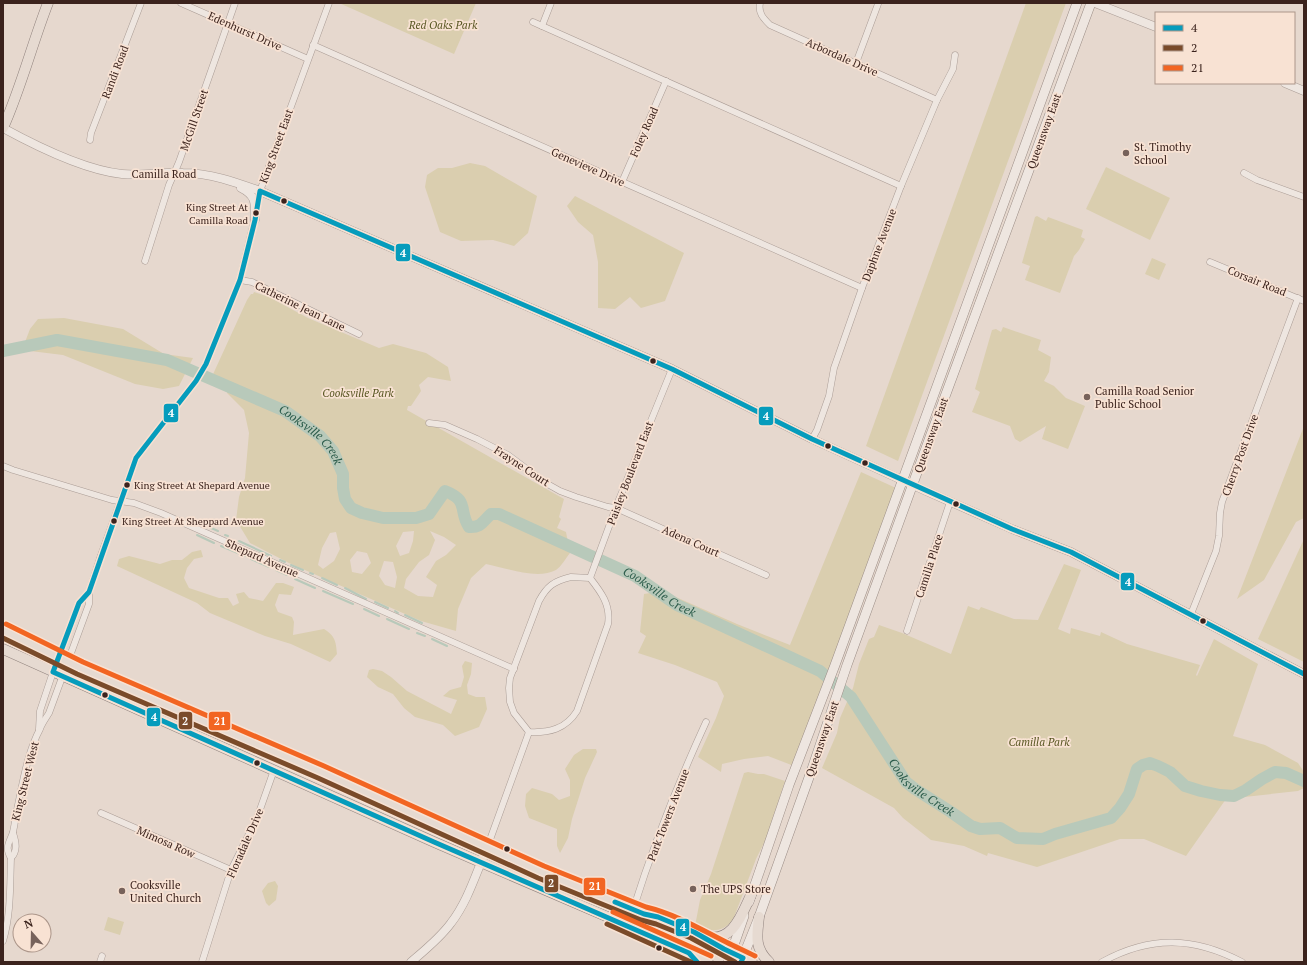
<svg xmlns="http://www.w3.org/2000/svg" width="1307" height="965" viewBox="0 0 1307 965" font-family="'PT Serif',serif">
<rect width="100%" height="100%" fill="#e6d8ce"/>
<g fill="#daceaf" fill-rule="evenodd">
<path d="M339,3h137l-22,51z"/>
<path d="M1026,3h40l-168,458 -32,-15z"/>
<path d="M470,163l15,3 52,30 -9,37 -14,13 -21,-6 -32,1 -21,-9 -15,-45 2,-12 11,-7h14z"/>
<path d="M1106,167l64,31 -20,42 -64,-31z"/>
<path d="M575,196l109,57 -19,48 -24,7 -11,-11 -15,12 -17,-1v-46l-5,-27 -15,-13 -11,-16z"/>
<path d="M1037,216l9,5 2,-4 35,13 -2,7 4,2 -6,11 -5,6 -14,37 -35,-13 5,-14 -8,-3 13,-46z"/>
<path d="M1152,258l14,6 -7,16 -14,-6z"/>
<path d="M254,292l15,5 39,21 71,30 14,-4 33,9 22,14 3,14 -23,-4 -9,8 2,6 -10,15h-3l-1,4 157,89 -5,18 2,2 -4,9 9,4 4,21c-4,5 -9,14 -14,17 -19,10 -50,-2 -70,-6l-15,14 -13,31 -2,22 -35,-10 -132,-58 -39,-20 -14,-23 3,-23 6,-19 4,-45 -5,-23 -17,-17v-2l-18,-8 38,-83 4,-6h2zM414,531l-1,10 -4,12 -9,3 -4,-10 7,-14zM430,531l14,6 12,8 -10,10 -10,6 -10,16 11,8 -4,12 -15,-1 -14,-8 2,-9 13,-17 10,-7 6,-15zM336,532l4,17 -6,12 -11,8 -5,-4 4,-17 8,-15zM357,551l10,2 4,10 -9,11 -10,-2 -2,-12zM384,561l9,1 4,15 -2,11 -10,-3 -6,-9z"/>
<path d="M64,318l59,11 41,25 29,4 -14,28 -16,3 -28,-5 -72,-29 -41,-5 8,-21 8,-10z"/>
<path d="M1003,327l38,13 -3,10 13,7 -2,15 -5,9 10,5 12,12 19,8 -17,43 -26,-10 4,-13 -26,16 -5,-3 -5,-13 -38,-14 8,-20 -5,-3 17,-59 4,-1 5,3z"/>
<path d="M1304,426v92l-8,4 -32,58 -27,19z"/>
<path d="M861,472l35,16 -102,278 -26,-10 -24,3 -22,5 -1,8 -23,-15 18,-39 8,-22 -7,-14 -42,-17 -37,-12 8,-17 -6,-4 4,-38 18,-3 75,33 53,21 -14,34z"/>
<path d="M1304,539v123l-46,-23z"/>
<path d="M201,550l2,7 -9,2 -7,9 -3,10 5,10 30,10h9l5,8 6,-3 -3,-9 8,-2 5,6 14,3 13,-18h7l11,4 -3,8 -12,-1 -4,11 3,7 14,5 2,5 -1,13 31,-6c11,7 12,12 13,25l-7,8 -39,-18 -26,-8 -55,-23 -13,-10 -80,-37 2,-7 10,-3 31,8 12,-4h10l10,-8z"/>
<path d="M1064,564l17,6 -23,59 12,5 1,-6 29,8 1,-4 26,12 73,21 -4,10 1,1 17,-37 44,25 -25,72 32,9 33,18 6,9v16l-6,3 -72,8 -40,57 -42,-17h-24l-83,28 -49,-14 -1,3 -23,-10 -33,-6 -28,-22 -9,-10 -72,-40 15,-35 3,-15 13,-30 6,-24 10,-25 5,-2 5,-12 23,8 49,21 17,-48 11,4 2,-3 33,12 24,1z"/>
<path d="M465,661l7,2 -1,11 -4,11 1,9 8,3h9l2,12 -8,18 -24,9 -12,-11 -28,-8 -11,-9 -11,-14 -15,-7 -11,-10 2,-7 4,-1 9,2 9,6 16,14 44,23 6,-14 -14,-4 7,-6 11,-3 3,-10 -2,-11z"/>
<path d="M583,749h13l1,3 -12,26 -13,41 -4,19 -8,15 -3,-7v-17l-28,-11 -4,-12 1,-12 6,-6 20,6 7,6 11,-4v-16l-5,-11 9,-14z"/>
<path d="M748,772l10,2h6l21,7 -19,58 -10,20 -23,61c-12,14 -24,11 -38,6l5,-26 11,-26 33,-101z"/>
<path d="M275,881l3,5 -2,14 -7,6 -3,-3 -4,-12 6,-8z"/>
<path d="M108,917l16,5 -4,13 -16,-5z"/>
</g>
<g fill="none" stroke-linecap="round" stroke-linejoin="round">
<g stroke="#b8c9ba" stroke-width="2">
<path d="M202,524l16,7"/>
<path d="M197,535l17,8"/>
<path d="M225,535l3,1"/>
<path d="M239,541l32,15"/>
<path d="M221,546l24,10"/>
<path d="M251,559l18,8"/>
<path d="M280,560l5,2"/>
<path d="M291,565l12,5"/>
<path d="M276,570l11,5"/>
<path d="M310,573l3,1"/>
<path d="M322,578l15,7"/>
<path d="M295,579l20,9"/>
<path d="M345,588l21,11"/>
<path d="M323,591l30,13"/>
<path d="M375,602l13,6"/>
<path d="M364,609l15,7"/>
<path d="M395,611l3,2"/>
<path d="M405,615l17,8"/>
<path d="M387,619l22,10"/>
<path d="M417,633l8,3"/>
<path d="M432,639l15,7"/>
</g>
<path stroke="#b8c9ba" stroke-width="12" id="s1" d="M3,351l54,-11 110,20 118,51 35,25 13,15 10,23v14l2,11 6,9 11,5 21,5h33l13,-4 16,-23c25,10 13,19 24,36 12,1 14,-6 22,-13h8l136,62 42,29 143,66 31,26 55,85 9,7 36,23 20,14 9,3 20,-1 17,10 26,1 12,-5 56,-16 9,-10 9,-14 8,-25 6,-4 7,-2 8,3 12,6 15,14 16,5 19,4 14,1 12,-6 16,-11 13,-7 11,1 18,8"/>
<defs>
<g id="minor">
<path d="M181,3l127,56"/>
<path d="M760,3c-2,10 3,15 10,22l167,75"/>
<path d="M533,22l368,164"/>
<path d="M542,26l9,-23"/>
<path d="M313,45l549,243"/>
<path d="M856,63l22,-59"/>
<path d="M90,140l1,-7 50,-130"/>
<path d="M1244,173l13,7 47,17"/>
<path d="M622,182l44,-101"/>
<path d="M257,208l3,-17 69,-188"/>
<path d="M145,261l24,-76 10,-23 56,-159"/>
<path d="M1210,262l94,39"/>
<path d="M240,280l12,2 107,52"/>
<path d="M429,423l16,2 32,14 31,16 36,27 16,9 16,6 32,10 8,1 150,67"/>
<path d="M812,439l5,-9 12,-34 5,-28 28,-80 39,-102 36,-86 16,-31 2,-14"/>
<path d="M3,466l10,4 99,30 22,3 27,10 353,156"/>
<path d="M571,577l19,1c11,14 21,27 18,46l-31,87c-11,18 -28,22 -48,21l-15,-19 -4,-11 -1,-14 1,-10 29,-77c8,-15 15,-20 32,-24z"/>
<path d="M590,578l28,-76 54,-133"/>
<path d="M1191,614l25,-63 3,-15 1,-23 2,-11 76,-204"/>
<path d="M907,631l43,-129"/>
<path d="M39,729l1,-18 13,-39 26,-69 10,-11 2,-6 9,-28 36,-100 60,-77 10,-17 34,-84 15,-63"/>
<path d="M101,813l130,57"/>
<path d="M487,848l42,-116"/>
<path d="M11,858c7,-7 5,-16 2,-25"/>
<path d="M633,910c20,-64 45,-127 73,-188"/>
<path d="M3,941c8,-26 7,-56 8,-83 -7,-11 -1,-16 2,-26 2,-9 3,-18 5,-27 5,-24 10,-54 22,-76 2,-6 6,-11 9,-16l40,-109v-12"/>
<path d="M100,962l2,-6"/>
<path d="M202,962l29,-92 26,-52 17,-48"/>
<path d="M1102,962c49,-27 92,-25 140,0"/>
</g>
<g id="tertiary">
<path d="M1095,3l61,24"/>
<path d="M1285,83l19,8"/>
<path d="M3,128c33,18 81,42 119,46 20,2 41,-2 61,-1 27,0 52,9 77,18l412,178 140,70 114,52 86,38 59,23 233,122"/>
<path d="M241,188c16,8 14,16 14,32"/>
<path d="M411,962c14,-12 29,-24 40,-39 17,-22 25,-50 36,-75"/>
</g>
<g id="secondary">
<path d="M749,902l40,-117 46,-120 242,-662"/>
<path d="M728,962l16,-46"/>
<path d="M741,962l18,-45 53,-148 35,-104 83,-228 161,-434"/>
</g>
<g id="primary">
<path d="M3,128c18,-40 29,-84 45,-125"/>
<path d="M3,630l77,38 241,104 220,100 39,15 64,27 14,3 36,15 30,17 28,13"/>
<path d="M3,649l431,193 174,75 29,14 71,31"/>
<path d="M759,917c-2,18 -5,31 10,45"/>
<path d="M704,936c28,9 38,-22 47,-41"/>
</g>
</defs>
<use href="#minor" stroke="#ab9d96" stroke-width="7"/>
<use href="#tertiary" stroke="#ab9d96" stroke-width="9"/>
<use href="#secondary" stroke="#9b8d86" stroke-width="10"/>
<use href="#primary" stroke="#91837e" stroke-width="11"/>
<use href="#minor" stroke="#eee6e0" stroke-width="6"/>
<use href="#tertiary" stroke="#eee6e0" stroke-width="8"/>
<use href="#secondary" stroke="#eee6e0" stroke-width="9"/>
<use href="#primary" stroke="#e6dad1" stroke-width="10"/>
<defs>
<g id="bus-1">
<path d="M615,902l29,12 14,3 36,15 30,17 19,9 -2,4"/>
<path d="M697,962l-8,-9 -255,-111 -381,-170 26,-69 10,-11 47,-134 60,-77 10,-17 34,-84 15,-60 5,-29 412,178 140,70 200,90 59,23 233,122"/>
</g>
<g id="bus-2">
<path d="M3,638l74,36 241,104 220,100 103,42 15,4 35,14 44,24"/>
<path d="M607,924l84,38"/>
</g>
<g id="bus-3">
<path d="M6,624l77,38 241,104 220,100 102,41c29,7 54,22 80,35 10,5 19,9 29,14"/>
<path d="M613,912l98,44"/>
</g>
</defs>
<use href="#bus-1" stroke="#f8e2d3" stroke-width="8"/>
<use href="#bus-2" stroke="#f8e2d3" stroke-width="8"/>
<use href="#bus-3" stroke="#f8e2d3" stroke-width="8"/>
<use href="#bus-1" stroke="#069cbc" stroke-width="5"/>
<use href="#bus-2" stroke="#7a4b2a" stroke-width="5"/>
<use href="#bus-3" stroke="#f26522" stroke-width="5"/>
</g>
<g fill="#77625b" stroke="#f8e2d3" stroke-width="1.5">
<circle cx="1126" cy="153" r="4"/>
<circle cx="1087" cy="397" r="4"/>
<circle cx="693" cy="889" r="4"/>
<circle cx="122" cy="891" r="4"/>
</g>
<g fill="#3b231d" stroke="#f8e2d3" stroke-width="1.5">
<circle cx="284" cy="201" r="3.5"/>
<circle cx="256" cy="213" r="3.5"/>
<circle cx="653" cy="361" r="3.5"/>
<circle cx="828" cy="446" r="3.5"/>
<circle cx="865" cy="463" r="3.5"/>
<circle cx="127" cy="485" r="3.5"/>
<circle cx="956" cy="504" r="3.5"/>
<circle cx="114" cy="521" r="3.5"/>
<circle cx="1203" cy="621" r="3.5"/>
<circle cx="105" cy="695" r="3.5"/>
<circle cx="257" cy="763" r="3.5"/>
<circle cx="507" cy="849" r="3.5"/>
<circle cx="659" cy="948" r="3.5"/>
</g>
<g text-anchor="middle" stroke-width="3.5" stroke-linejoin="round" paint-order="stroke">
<g font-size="10" fill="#3b231d" stroke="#f8e2d3" text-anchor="start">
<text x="248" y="211" text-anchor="end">King Street At<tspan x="248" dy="13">Camilla Road</tspan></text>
<text x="134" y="489">King Street At Shepard Avenue</text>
<text x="122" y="525">King Street At Sheppard Avenue</text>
</g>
<g font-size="11" font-style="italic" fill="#595723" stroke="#f8e2d3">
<text x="443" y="29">Red Oaks Park</text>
<text x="358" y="397">Cooksville Park</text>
<text x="1039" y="746">Camilla Park</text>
</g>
<g font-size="11" fill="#3b231d" stroke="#f8e2d3">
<text transform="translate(245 31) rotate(24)" y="4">Edenhurst Drive</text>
<text transform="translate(842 57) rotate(24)" y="4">Arbordale Drive</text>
<text transform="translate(115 72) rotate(-69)" y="4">Randi Road</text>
<text transform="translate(194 120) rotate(-71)" y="4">McGill Street</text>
<text transform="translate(1044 131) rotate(-70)" y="4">Queensway East</text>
<text transform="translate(644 132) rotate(-66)" y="4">Foley Road</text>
<text transform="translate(276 146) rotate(-70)" y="4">King Street East</text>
<text transform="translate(588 167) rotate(24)" y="4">Genevieve Drive</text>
<text x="164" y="178">Camilla Road</text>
<text transform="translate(879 245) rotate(-69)" y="4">Daphne Avenue</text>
<text transform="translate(1257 281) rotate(22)" y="4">Corsair Road</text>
<text transform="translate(300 306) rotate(26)" y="4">Catherine Jean Lane</text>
<text transform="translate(931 435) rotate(-70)" y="4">Queensway East</text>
<text transform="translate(1240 455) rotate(-70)" y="4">Cherry Post Drive</text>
<text transform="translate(522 466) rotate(33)" y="4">Frayne Court</text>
<text transform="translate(630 473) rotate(-69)" y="4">Paisley Boulevard East</text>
<text transform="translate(691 541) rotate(24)" y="4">Adena Court</text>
<text transform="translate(262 558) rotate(24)" y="4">Shepard Avenue</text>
<text transform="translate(929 566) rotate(-72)" y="4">Camilla Place</text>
<text transform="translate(822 739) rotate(-71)" y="4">Queensway East</text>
<text transform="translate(25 781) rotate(-76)" y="4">King Street West</text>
<text transform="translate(668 815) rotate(-69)" y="4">Park Towers Avenue</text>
<text transform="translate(166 842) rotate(24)" y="4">Mimosa Row</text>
<text transform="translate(245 843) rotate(-66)" y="4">Floradale Drive</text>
</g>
<g font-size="11" fill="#3b231d" stroke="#f8e2d3" text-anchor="start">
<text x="1134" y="151">St. Timothy<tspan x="1134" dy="13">School</tspan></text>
<text x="1095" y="395">Camilla Road Senior<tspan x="1095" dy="13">Public School</tspan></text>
<text x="130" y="889">Cooksville<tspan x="130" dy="13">United Church</tspan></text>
<text x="701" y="893">The UPS Store</text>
</g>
<g font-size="12" font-style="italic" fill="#2c5c4b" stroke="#f8e2d3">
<text dy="4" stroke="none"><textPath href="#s1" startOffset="331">Cooksville Creek</textPath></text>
<text dy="4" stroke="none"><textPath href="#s1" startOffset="787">Cooksville Creek</textPath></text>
<text dy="4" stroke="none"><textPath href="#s1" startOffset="1123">Cooksville Creek</textPath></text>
</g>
</g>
<g stroke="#f8e2d3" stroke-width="1.5">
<rect x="395" y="243" width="16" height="19" rx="4" fill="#069cbc"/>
<rect x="163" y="403" width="16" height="20" rx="4" fill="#069cbc"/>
<rect x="758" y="406" width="16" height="20" rx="4" fill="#069cbc"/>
<rect x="1120" y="572" width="15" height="19" rx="4" fill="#069cbc"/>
<rect x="146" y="707" width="15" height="20" rx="4" fill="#069cbc"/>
<rect x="178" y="711" width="15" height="19" rx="4" fill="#7a4b2a"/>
<rect x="208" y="711" width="23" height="20" rx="4" fill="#f26522"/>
<rect x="544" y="874" width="15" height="19" rx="4" fill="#7a4b2a"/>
<rect x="583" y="877" width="23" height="19" rx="4" fill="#f26522"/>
<rect x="675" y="918" width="15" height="19" rx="4" fill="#069cbc"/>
</g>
<g font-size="11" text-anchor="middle" font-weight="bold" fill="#fff">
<text x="403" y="257">4</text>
<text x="171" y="417">4</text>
<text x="766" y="420">4</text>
<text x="1128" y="586">4</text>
<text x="154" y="721">4</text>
<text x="185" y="725">2</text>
<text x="220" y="725">21</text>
<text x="551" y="887">2</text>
<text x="595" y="890">21</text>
<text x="683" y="931">4</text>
</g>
<rect width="1307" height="965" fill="none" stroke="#3b231d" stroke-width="8"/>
<rect x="1155" y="12" width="140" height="72" fill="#f8e2d3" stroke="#ac968a"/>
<rect x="1163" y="25" width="20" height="6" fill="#069cbc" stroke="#ac968a"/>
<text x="1191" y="32" font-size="12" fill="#3b231d">4</text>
<rect x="1163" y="45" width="20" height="6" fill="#7a4b2a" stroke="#ac968a"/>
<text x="1191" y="52" font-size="12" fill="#3b231d">2</text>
<rect x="1163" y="65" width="20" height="6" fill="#f26522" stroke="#ac968a"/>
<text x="1191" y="72" font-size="12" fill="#3b231d">21</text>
<g transform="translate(32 933) rotate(340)"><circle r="19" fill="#f8e2d3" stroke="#ac968a"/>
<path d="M0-3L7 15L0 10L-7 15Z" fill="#77625b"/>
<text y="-6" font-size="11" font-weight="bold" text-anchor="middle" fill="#3b231d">N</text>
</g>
</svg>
